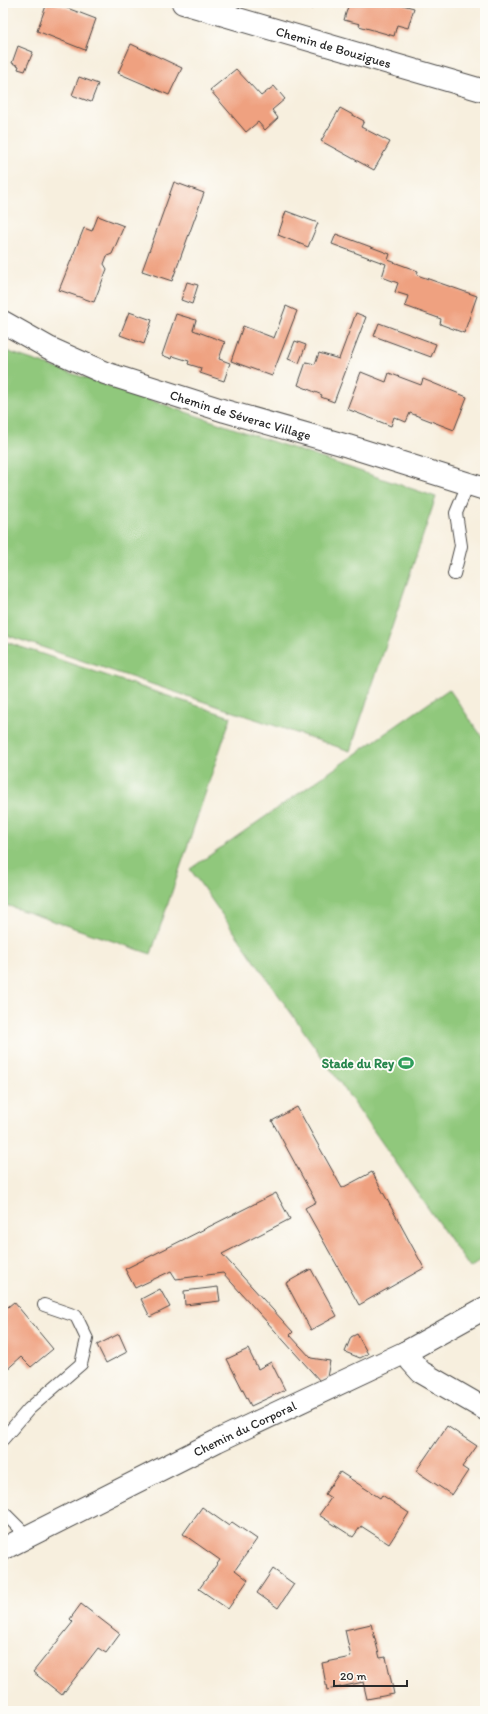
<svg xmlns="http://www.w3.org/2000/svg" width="488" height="1714" viewBox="0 0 488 1714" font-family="Itim,sans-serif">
<rect width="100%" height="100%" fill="#fdfcf7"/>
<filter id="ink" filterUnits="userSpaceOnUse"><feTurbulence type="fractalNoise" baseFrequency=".025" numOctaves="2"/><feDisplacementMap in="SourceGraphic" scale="8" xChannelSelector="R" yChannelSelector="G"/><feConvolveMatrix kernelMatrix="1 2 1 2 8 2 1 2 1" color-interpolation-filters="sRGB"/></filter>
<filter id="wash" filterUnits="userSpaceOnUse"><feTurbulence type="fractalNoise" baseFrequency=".012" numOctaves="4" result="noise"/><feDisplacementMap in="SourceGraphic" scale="16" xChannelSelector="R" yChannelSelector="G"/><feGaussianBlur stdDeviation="0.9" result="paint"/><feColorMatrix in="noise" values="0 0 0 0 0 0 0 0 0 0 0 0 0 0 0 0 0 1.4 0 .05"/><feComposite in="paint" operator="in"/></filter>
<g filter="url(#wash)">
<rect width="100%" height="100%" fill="#f7efde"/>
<g fill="#90c87b" stroke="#5e7a53">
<path d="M3,350l433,147 -86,254 -347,-117z"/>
<path d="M3,641l228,76 -80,237 -148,-50z"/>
<path d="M449,689l36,52v516l-15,11 -280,-399z"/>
</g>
<g id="blocks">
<g fill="#efa180">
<path d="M47,3h7l42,16 -11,31 -48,-19z"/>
<path d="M295,3h19l-2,6z"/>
<path d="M349,3h46l19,5 -6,20 -11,-3 -3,11 -35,-10 1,-2 -16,-4z"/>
<path d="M131,44l51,24 -13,27 -51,-22z"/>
<path d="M18,46l15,6 -8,19 -7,-2 1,-3 -7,-3z"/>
<path d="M236,69l25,27 13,-10 11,13 -13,11 6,8 -13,12 -7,-8 -12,10 -36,-42z"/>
<path d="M79,77l19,7 -7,18 -19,-7z"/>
<path d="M340,108l24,13 -3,6 29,15 -16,28 -53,-29z"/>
<path d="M174,182l30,11 -32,88 -30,-10z"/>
<path d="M286,211l32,12 -10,24 -30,-12z"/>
<path d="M98,216l26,10 -12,28 -5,2 -3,8 3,5 -13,33 -35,-12 25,-62 8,3z"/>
<path d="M336,234l54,20 -2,6 30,11 -1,4 60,21 -13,37 -24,-9 1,-5 -36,-13 3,-10 -13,-4 3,-9 -16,-6 4,-13 -54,-20z"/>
<path d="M187,282l11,3 -6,19 -11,-4z"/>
<path d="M286,306l11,5 -25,65 -41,-15 12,-35 31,12z"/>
<path d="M129,312l23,8 -8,24 -24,-9z"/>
<path d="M356,313l10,4 -32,85 -13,-5 1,-2 -24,-10 8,-23 9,2 4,-11 20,6z"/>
<path d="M176,314l20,6 -3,10 32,12 -6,17 11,4 -6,18 -24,-8 1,-5 -13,-4 1,-3 -16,-5 -1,3 -10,-4z"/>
<path d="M379,323l57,21 -5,13 -57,-21z"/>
<path d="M295,341l11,4 -7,18 -11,-4z"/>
<path d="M361,372l25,10 3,-9 32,12 2,-6 44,18 -13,33 -44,-17 -4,9 -12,-5 -3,9 -44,-17z"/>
<path d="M297,1107l45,81 30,-16 52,96 -65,37 -54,-97 11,-6 -44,-81z"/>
<path d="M276,1193l14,26 -68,35 71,78 -3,3 21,23 19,3 -3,16 -7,4 -97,-108 -47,6 -5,-8 -36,17 -10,-19z"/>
<path d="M311,1269l26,47 -26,14 -25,-47z"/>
<path d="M218,1287l2,14 -35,4 -1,-14z"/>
<path d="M160,1289l10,18 -20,10 -9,-18z"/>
<path d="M14,1302l39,47 -22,18 -10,-10 -18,16v-62z"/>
<path d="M119,1334l8,18 -21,11 -9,-18z"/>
<path d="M357,1334l11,20 -8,4 -15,-6 6,-15z"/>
<path d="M248,1349l10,20 13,-7 14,28 -34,16 -24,-47z"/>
<path d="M447,1426l30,20 -15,21 6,4 -16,24 -36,-24z"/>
<path d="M340,1472l40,26 2,-3 27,18 -20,31 -28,-18 -8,11 -34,-22 12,-17 -6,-4z"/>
<path d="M202,1507l27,19 3,-4 25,17 -22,31 13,10 -20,29 -29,-20 21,-29 -37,-26z"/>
<path d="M273,1569l21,15 -16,24 -21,-15z"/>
<path d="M81,1604l39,30 -14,19 -8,-5 -36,47 -29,-23 40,-50 -3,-3z"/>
<path d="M371,1624l9,34 6,-1 8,37 -27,5 -4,-17 -36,8 -5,-27 29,-6 -6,-27z"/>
</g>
</g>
</g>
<g filter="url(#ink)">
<use href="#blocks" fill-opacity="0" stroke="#4a4846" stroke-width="1"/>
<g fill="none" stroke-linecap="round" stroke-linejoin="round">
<defs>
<g id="service">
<path d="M454,574l7,-28 -5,-33 12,-29"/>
<path d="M3,1439l26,-30 52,-45 6,-25 -11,-23 -32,-11"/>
<path d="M3,1512l25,25"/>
</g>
<g id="minor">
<path id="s1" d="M183,3l302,88"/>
<path id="s2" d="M3,322l46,26 56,25 120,38 123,35 137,43"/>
<path d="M406,1352l5,9 10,11 64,37"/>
</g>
<g id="tertiary">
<path id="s3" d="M3,1549l214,-108 189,-89 79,-44"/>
</g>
</defs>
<use href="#service" stroke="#4a4846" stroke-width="14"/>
<use href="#minor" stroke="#4a4846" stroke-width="24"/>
<use href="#tertiary" stroke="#4a4846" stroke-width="24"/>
<use href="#service" stroke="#fff" stroke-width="12"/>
<use href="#minor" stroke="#fff" stroke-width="22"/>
<use href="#tertiary" stroke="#fff" stroke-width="22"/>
</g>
</g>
<defs>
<symbol id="stadium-bare" viewBox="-9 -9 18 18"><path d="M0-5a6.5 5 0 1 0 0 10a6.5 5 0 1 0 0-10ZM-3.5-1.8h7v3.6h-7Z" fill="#2e9e5b" stroke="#fdfcf7" stroke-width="2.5" paint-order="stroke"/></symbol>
</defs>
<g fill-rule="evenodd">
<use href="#stadium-bare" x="395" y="1052" width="22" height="22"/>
</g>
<g text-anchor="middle" stroke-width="4" stroke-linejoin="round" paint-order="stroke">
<g font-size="13" fill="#2b2b2b" stroke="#fdfcf7">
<text dy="5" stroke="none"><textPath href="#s1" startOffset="157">Chemin de Bouzigues</textPath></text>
<text dy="5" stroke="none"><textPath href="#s2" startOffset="256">Chemin de Séverac Village</textPath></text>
<text dy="5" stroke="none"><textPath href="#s3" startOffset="270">Chemin du Corporal</textPath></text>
</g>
<g font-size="13" font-weight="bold" fill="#27864d" stroke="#fdfcf7" text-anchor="end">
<text x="394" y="1068">Stade du Rey</text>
</g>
</g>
<rect width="488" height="1714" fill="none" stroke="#fdfcf7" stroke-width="16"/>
<path d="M334 1680v6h73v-6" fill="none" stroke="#2b2b2b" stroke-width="2"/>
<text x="340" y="1680" font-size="12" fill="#2b2b2b" stroke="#fdfcf7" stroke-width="3" paint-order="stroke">20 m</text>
</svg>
